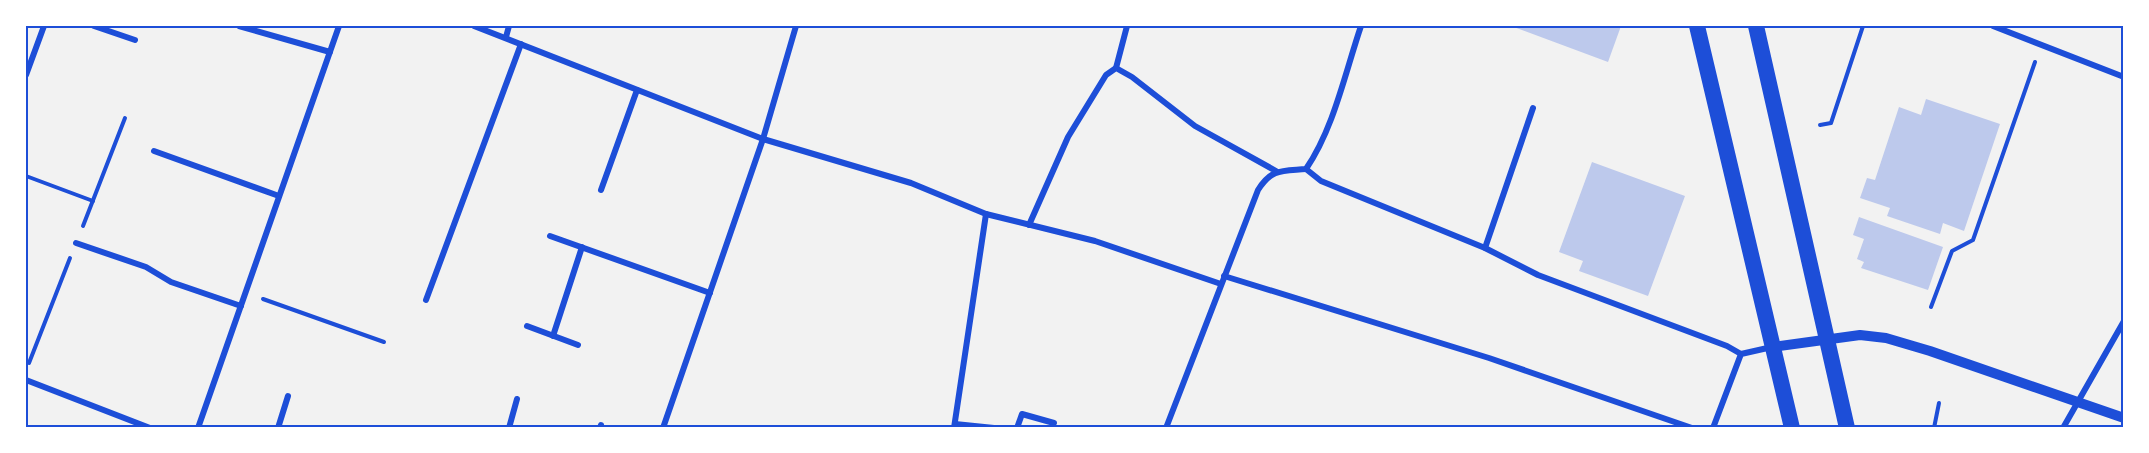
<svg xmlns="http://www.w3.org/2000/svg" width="2149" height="453" viewBox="0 0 2149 453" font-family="Manrope,sans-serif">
<rect width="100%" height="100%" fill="#f2f2f2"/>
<g fill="#bdc9ec">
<path d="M1511,26h110l-13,36z"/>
<path d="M1926,99l74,25 -36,107 -21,-8 -3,11 -53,-18 3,-8 -30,-10 7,-20 8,2 24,-73 22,8z"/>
<path d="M1592,162l93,34 -37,100 -69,-25 4,-10 -24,-9z"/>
<path d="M1859,217l84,30 -15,43 -67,-22 3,-6 -7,-3 7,-20 -11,-4z"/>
</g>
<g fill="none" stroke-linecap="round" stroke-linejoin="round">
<g stroke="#1d4ed8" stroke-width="4">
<path d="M1820,125l11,-2 32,-97"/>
<path d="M26,176l67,25"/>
<path d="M83,226l42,-108"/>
<path d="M263,299l121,43"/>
<path d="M1931,307l21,-56 21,-11 62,-178"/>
<path d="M29,363l41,-105"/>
<path d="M1934,428l5,-25"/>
</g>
<g stroke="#1d4ed8" stroke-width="6">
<path d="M94,26l41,14"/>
<path d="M239,26l91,26"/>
<path d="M474,26l289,113 148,44 75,31 109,27 126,43"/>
<path d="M1993,26l131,51"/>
<path d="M506,37l3,-11"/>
<path d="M1116,68l11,-42"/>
<path d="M26,75l18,-49"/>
<path d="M154,151l125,45"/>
<path d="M1306,169l15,12 164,67 53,27 189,71 14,8"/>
<path d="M601,190l36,-100"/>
<path d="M1029,225l39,-88 38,-62 10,-7 16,9 63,49 81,45"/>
<path d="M550,236l160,57"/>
<path d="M76,243l70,24 25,15 70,24"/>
<path d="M1485,248l48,-140"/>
<path d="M1224,276l265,82 203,70"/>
<path d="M426,300l95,-256"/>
<path d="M527,326l51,19"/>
<path d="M553,336l29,-89"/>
<path d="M26,380l124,48"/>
<path d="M955,424l39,4"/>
<path d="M198,428l141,-402"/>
<path d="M278,428l10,-32"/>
<path d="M509,428l8,-29"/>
<path d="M600,428l1,-3"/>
<path d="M663,428l100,-289 33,-113"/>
<path d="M954,428l32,-214"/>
<path d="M1017,428l5,-14 32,9"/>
<path d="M1166,428l92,-238c14,-22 24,-19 48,-21 28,-41 39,-96 55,-143"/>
<path d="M1713,428l28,-74 31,-7"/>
<path d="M2063,428l61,-107"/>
</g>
<path stroke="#1d4ed8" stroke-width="10" d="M1773,347l87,-12 26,3 44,13 194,67"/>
<g stroke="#1d4ed8" stroke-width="16">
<path d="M1697,26l95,402"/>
<path d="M1756,26l91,402"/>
</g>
</g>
<rect width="2149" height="453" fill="none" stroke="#ffffff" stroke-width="54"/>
<rect x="27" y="27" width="2095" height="399" fill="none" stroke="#1d4ed8" stroke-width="2"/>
</svg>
